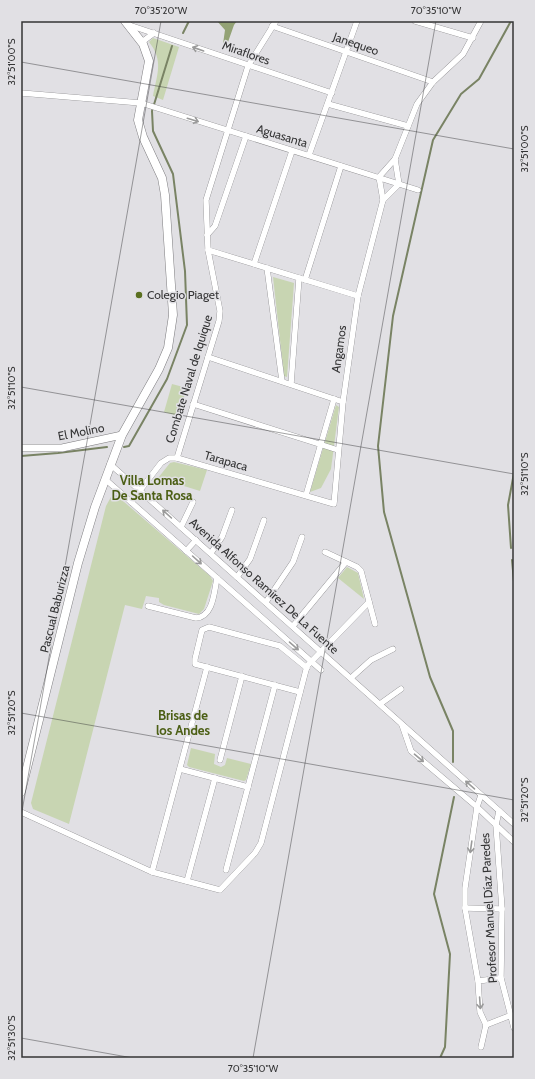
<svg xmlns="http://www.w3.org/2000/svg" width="535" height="1079" viewBox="0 0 535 1079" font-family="Cabin,sans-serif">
<rect width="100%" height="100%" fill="#e1e0e4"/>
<g fill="#c8d5b2">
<path d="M153,38l26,9 -16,53 -10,-4c4,-22 11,-35 -4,-54z"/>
<path d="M273,277l21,6 -7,94 -3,-1z"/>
<path d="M172,384l15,4 -9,28 -14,-4z"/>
<path d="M336,405l3,2 -8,62 -10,19 -11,4z"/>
<path d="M174,462l33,8 -7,21 -42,-13 12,-15z"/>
<path d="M112,495h4l94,81 3,5 -9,28 -5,5 -35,-9 -5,-3v-4l-13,-2 -4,13 -17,-4 -56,219 -36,-15 -2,-6 75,-297z"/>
<path d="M347,567l11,6 6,26 -26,-21z"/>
<path d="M191,748l24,6 -1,10 7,3 4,-2 2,-7 24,6 -5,16 -2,1 -55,-14 -2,-2z"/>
</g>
<path fill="#93a275" d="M217,21h20l-3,4 -6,17 -5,2 2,-14z"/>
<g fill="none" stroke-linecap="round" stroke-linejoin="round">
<g stroke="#798364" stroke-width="2">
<path d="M183,33l6,-12"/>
<path d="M124,447l5,-1 38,-67 20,-54 -2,-54 -12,-97 -20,-43 -1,-20 20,-65"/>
<path d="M21,456l37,-3 49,-6"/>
<path d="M511,548l-3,-43 6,-32"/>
<path d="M512,560l2,22"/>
<path d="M453,762v-31l-23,-54 -46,-165 -6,-66 15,-130 40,-176 28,-46 18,-15 32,-58"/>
<path d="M440,1058l5,-11 5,-93 -16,-60 20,-97"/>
</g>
<defs>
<g id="minor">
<path d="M415,21l58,17"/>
<path d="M129,25l203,68"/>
<path d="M272,26l161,56"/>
<path d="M142,42l12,-9"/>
<path d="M21,93l120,10 277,87"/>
<path d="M328,104l80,22"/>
<path d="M309,155l48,-134"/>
<path d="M383,200l-4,-23 16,-18"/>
<path d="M207,235l8,-9 31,-90"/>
<path d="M208,250l150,46"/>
<path d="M254,264l38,-113"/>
<path d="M267,268l15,113"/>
<path d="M305,280l36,-114"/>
<path d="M208,357l135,45"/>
<path d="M291,384l8,-106"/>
<path d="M193,404l145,46"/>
<path d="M177,458l42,-137 1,-10 -12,-61 -2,-50 42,-134 28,-45"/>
<path d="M110,464l404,360"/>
<path d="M105,479l216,191"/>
<path d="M306,495l28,-96"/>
<path d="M131,502l30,-39 8,-5h8l157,46 9,-102 15,-106 25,-96 16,-16 -4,-25 22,-55 16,-22 30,-28 18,-33"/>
<path d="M181,527l12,-25"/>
<path d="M186,551l10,-11"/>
<path d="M325,552l32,15 4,4 14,53"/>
<path d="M211,553l11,-16 10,-27"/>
<path d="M237,577l13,-18 14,-39"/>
<path d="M266,602l27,-40 9,-25"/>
<path d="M148,606l48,12c17,-1 18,-25 21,-40"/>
<path d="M293,626l53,-64"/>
<path d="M351,678l20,-18 22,-11"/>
<path d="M300,692l-105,-28v-5l7,-29 7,-3 71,19 27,22"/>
<path d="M380,704l21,-15"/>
<path d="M402,725l9,26 66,56 37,35"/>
<path d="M220,760l22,-84"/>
<path d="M180,769l68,18"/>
<path d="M481,795l-4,12 -12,81v20l13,73 2,31 6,13"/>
<path d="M499,811l-3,14 6,84 -1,69 13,50"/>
<path d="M21,812l131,60 68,18 35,-37 6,-10 46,-177 62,-64"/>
<path d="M226,870l49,-185"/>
<path d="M152,872l55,-205"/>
<path d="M187,881l28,-103"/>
<path d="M465,908l37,1"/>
<path d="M478,981l23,-3"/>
<path d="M486,1025l23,-9"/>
<path d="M481,1047l5,-22"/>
</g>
<path id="tertiary" d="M21,448h41l60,-13"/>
<path id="secondary" d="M21,792l57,-229 17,-56 27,-72 37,-66 9,-21 5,-33 -8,-120 -3,-17 -19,-41 -5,-17 11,-59 -6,-17 -18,-23"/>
</defs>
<use href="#minor" stroke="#7d7c7f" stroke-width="6"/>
<use href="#tertiary" stroke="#7d7c7f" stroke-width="8"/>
<use href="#secondary" stroke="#7d7c7f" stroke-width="9"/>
<use href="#minor" stroke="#fff" stroke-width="5.5"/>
<use href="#tertiary" stroke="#fff" stroke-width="7"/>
<use href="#secondary" stroke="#fff" stroke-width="8"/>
</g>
<defs><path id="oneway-shaft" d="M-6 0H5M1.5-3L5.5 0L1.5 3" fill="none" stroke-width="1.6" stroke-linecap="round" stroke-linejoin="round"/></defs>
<g stroke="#9a9a9a">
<use href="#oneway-shaft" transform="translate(198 49) rotate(-161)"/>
<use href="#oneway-shaft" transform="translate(193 120) rotate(17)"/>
<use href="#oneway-shaft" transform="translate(167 514) rotate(-138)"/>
<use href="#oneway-shaft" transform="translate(197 560) rotate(42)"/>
<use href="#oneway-shaft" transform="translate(294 646) rotate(41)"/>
<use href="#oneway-shaft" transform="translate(419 758) rotate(40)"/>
<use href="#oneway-shaft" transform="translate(470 785) rotate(-139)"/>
<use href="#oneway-shaft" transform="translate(471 847) rotate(98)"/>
<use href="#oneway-shaft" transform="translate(480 1003) rotate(86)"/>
</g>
<path fill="none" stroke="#343435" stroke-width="1" stroke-opacity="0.45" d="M21,62l493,87M21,387l493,87M21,713l493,87M21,817l140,-796M21,1038l112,20M253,1058l183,-1037"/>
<circle fill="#5a6f1f" stroke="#e1e0e4" stroke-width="1.5" cx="139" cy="295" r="4"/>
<g text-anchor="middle" stroke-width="3" stroke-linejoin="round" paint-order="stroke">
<g font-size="12" fill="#343435" stroke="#e1e0e4">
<text transform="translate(356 44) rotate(19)" y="4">Janequeo</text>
<text transform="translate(246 53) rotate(19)" y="4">Miraflores</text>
<text transform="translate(282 136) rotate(17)" y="4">Aguasanta</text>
<text transform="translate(339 349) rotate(-82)" y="4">Angamos</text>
<text transform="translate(189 379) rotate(-73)" y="4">Combate Naval de Iquique</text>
<text transform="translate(81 432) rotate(-11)" y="4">El Molino</text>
<text transform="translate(226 461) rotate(16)" y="4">Tarapaca</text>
<text transform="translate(264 586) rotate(42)" y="4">Avenida Alfonso Ramírez De La Fuente</text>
<text transform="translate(55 609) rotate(-76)" y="4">Pascual Baburizza</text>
<text transform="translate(489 908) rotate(-93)" y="4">Profesor Manuel Díaz Paredes</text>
</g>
<g font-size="12" fill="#343435" stroke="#e1e0e4" text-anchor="start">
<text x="147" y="299">Colegio Piaget</text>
</g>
<g font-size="13" font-weight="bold" fill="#4c5f15" stroke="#e1e0e4">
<text x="152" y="485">Villa Lomas<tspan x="152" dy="15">De Santa Rosa</tspan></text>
<text x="183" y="720">Brisas de<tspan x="183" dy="15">los Andes</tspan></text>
</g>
</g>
<rect width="535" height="1079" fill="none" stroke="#e1e0e4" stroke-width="44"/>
<rect x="22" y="22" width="491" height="1035" fill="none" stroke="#343435" stroke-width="1.5"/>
<g font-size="10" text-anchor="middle" fill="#343435">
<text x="161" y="14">70°35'20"W</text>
<text x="436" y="14">70°35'10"W</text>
<text transform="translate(11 62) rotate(-90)" y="4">32°51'00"S</text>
<text transform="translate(524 149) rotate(-90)" y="4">32°51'00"S</text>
<text transform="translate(11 388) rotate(-90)" y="4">32°51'10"S</text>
<text transform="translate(524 474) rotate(-90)" y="4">32°51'10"S</text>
<text transform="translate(11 713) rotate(-90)" y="4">32°51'20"S</text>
<text transform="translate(524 800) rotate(-90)" y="4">32°51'20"S</text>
<text transform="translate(11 1038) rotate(-90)" y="4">32°51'30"S</text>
<text x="253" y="1072">70°35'10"W</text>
</g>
</svg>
